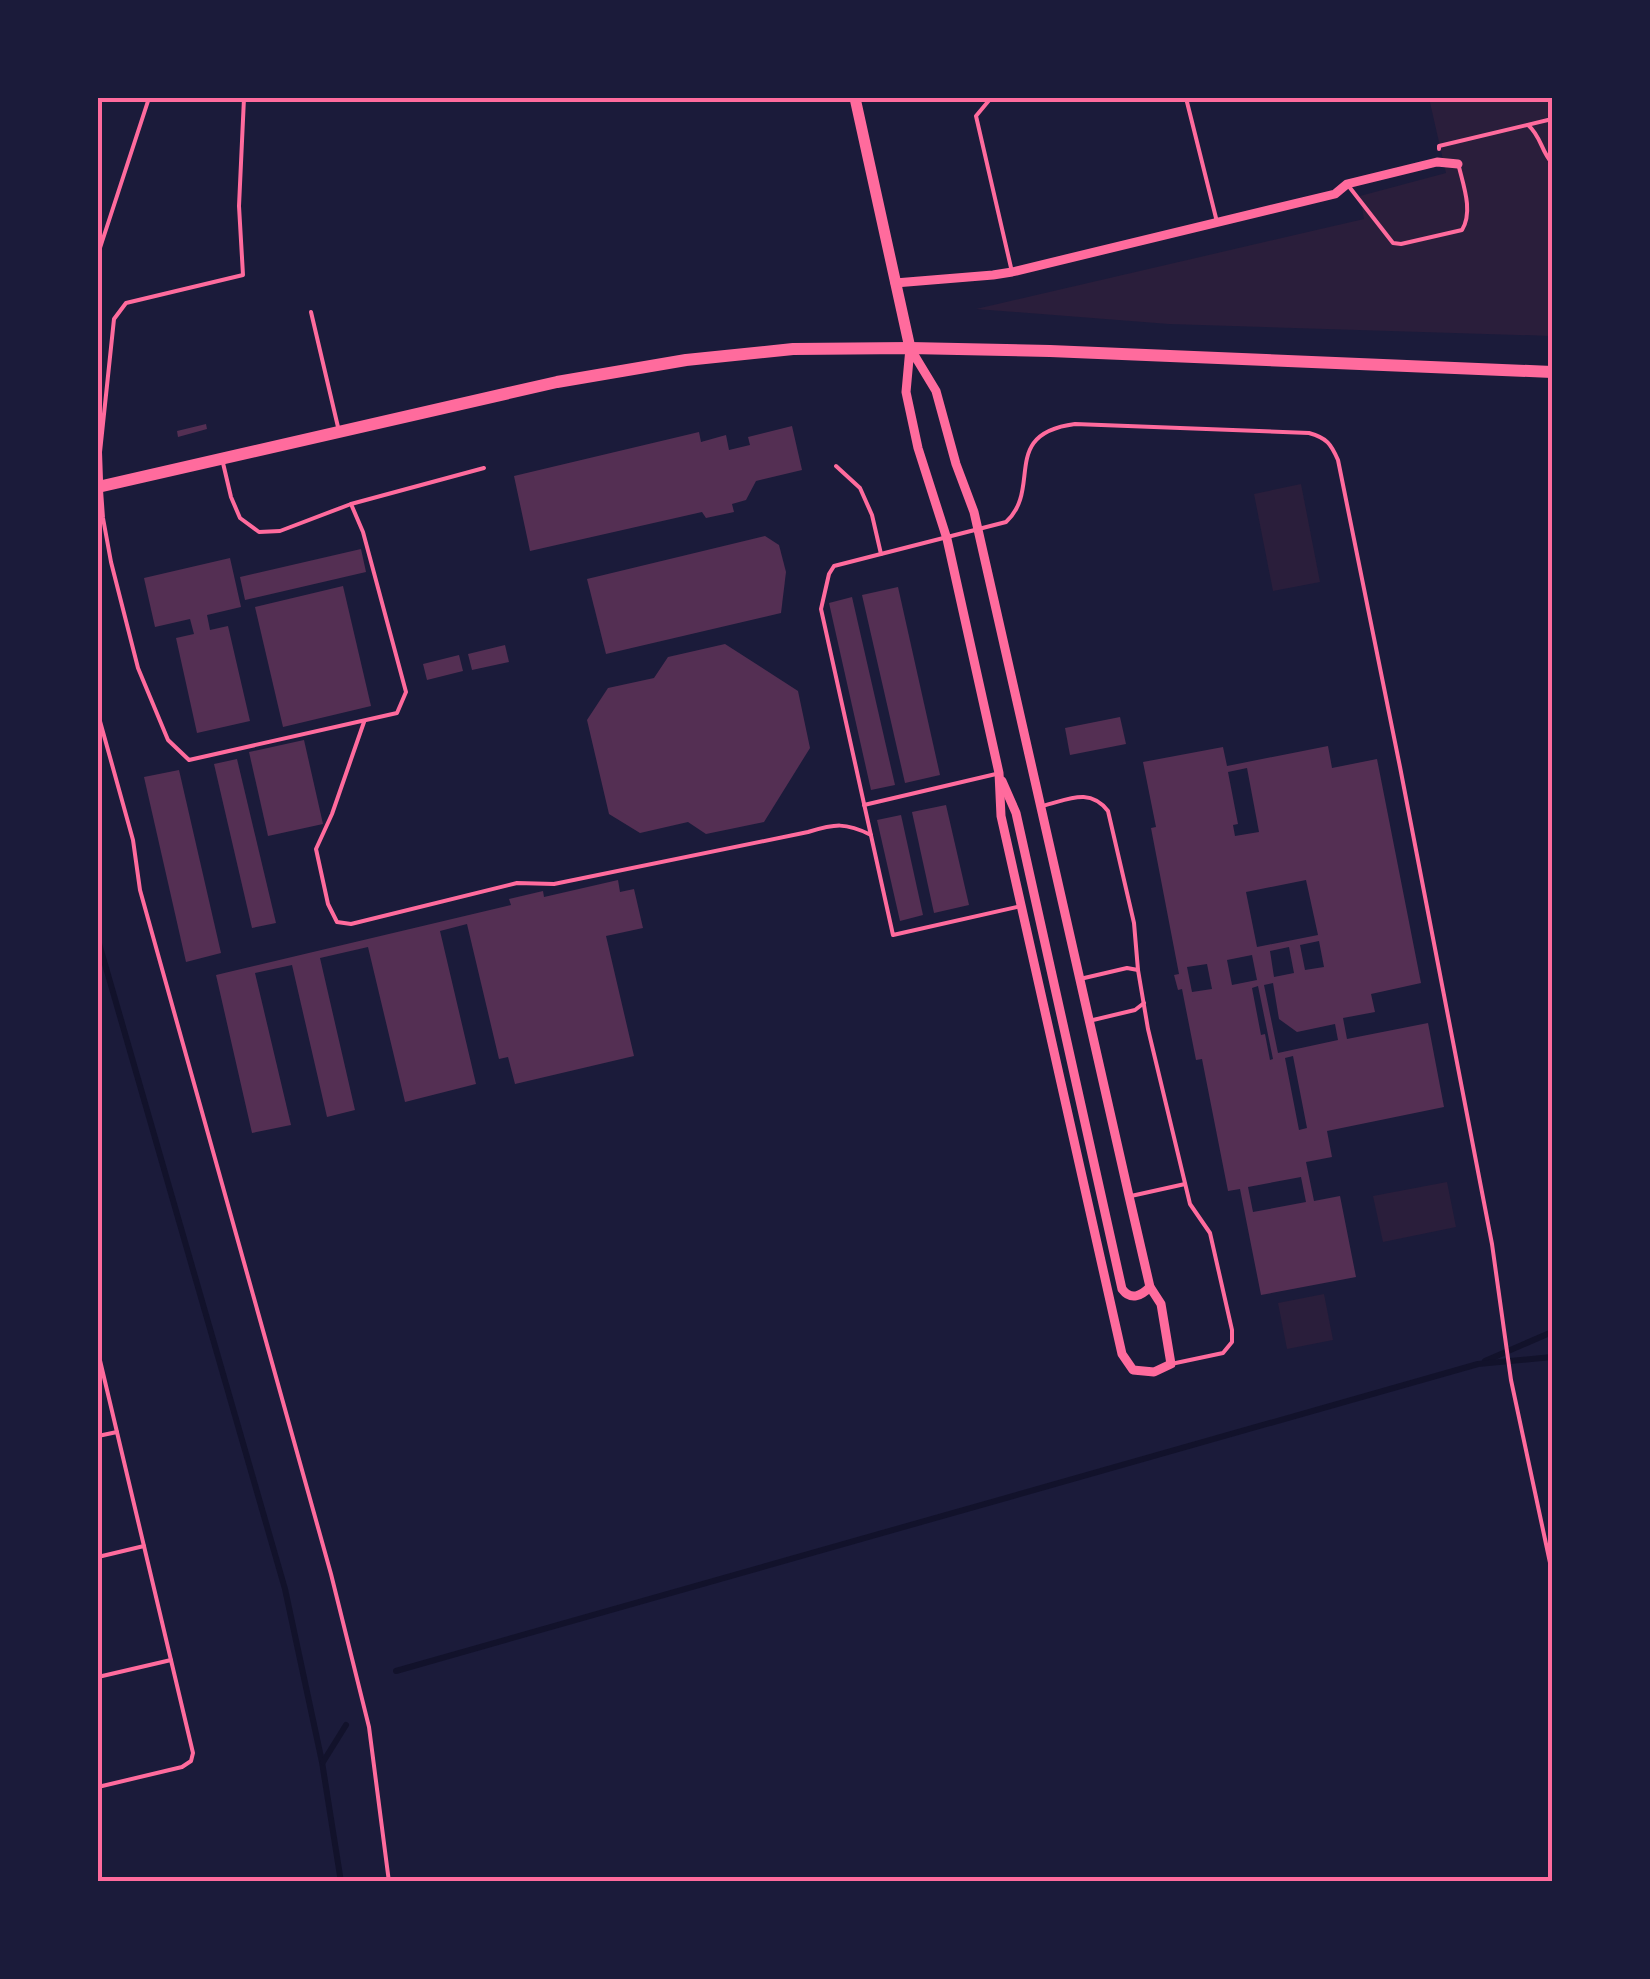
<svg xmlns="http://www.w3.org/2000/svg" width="1650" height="1979" viewBox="0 0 1650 1979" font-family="'Playfair Display',serif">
<rect width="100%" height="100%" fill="#1b1b3a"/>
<g fill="#2a1e3b">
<path d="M1429,98h123v238l-383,-12 -193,-15 388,-90 -4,-23 86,-23z"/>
<path d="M1301,484l19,98 -47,9 -19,-97z"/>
<path d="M1447,1182l9,45 -73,15 -10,-46z"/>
<path d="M1324,1294l9,46 -46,9 -9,-46z"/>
</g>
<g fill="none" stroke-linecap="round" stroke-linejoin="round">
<g stroke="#12122b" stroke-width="6">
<path d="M98,940l187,649 37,173 19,120"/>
<path d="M1485,1361l67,-29"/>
<path d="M396,1671l1082,-307 74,-7"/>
<path d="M323,1762l23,-37"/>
</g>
</g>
<g fill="#542f53" fill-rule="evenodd">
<path d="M206,424l1,5 -29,8 -1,-6z"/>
<path d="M792,426l10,44 -46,11 -10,19 -14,4 2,8 -28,6 -4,-6 -172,39 -16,-75 185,-44 2,10 25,-7 3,15 21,-5 -2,-8z"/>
<path d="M765,536l14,9 7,27 -5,41 -175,41 -19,-75z"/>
<path d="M361,549l5,23 -121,28 -5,-23z"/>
<path d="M230,558l11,49 -34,8 3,15 18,-4 22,95 -53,12 -21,-95 18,-4 -4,-15 -35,8 -11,-49z"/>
<path d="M343,586l28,120 -88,21 -28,-120z"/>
<path d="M898,587l42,188 -35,8 -43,-188z"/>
<path d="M852,597l43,188 -24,5 -42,-187z"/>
<path d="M725,644l73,47 12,57 -46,74 -58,12 -18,-12 -48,11 -31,-19 -22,-94 21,-32 46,-10 14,-21z"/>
<path d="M505,645l4,17 -37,8 -4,-16z"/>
<path d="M459,655l4,16 -36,9 -4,-16z"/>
<path d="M1120,717l6,27 -56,11 -5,-27z"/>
<path d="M304,740l19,84 -55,12 -19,-84z"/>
<path d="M1328,746l4,22 45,-9 44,224 -50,11 4,18 -32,6 4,21 81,-16 16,84 -117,24 5,26 -26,5 8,39 26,-5 16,81 -95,18 -21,-106 -12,2 -26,-132 -6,1 -14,-71 -4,1 -4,-15 5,-1 -28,-146 5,-1 -13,-65 80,-15 4,19zM1247,768l12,64 -24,4 -2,-11 5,-1 -10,-52zM1306,880l12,55 -61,12 -11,-55zM1319,941l5,26 -19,3 -5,-25zM1289,947l5,26 -20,4 -4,-26zM1252,955l5,25 -25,5 -5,-25zM1207,964l5,25 -20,3 -5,-25zM1273,983l6,36 18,13 38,-8 3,16 -60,13 -14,-68zM1258,986l15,73 -3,1 -5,-26 -4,1 -9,-47zM1293,1056l14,72 -8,2 -14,-72zM1301,1177l5,25 -53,10 -5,-25z"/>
<path d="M237,759l39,164 -24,5 -38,-164z"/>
<path d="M179,770l42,183 -35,9 -42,-185z"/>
<path d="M946,805l23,100 -35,8 -22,-101z"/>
<path d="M901,815l22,100 -23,6 -23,-101z"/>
<path d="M618,880l2,12 14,-3 9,39 -37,8 28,120 -119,28 -7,-27 -9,2 -32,-135 -27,7 36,153 -71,18 -37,-155 -48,11 35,152 -28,7 -35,-152 -37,8 36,152 -39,8 -36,-158 295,-70 -2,-6 34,-8 1,6z"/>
</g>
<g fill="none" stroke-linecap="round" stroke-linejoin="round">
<g stroke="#ff6b9d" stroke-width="4">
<path d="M1528,125c13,11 13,26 24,38"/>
<path d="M1439,149v-3l113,-27"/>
<path d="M98,254l51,-156"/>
<path d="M98,714l35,126 7,50 191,684 38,153 20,155"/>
</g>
<g stroke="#ff6b9d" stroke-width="4">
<path d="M991,98l-15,18 36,156"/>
<path d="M1186,98l31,124"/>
<path d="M1347,184l46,59 8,1 61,-14c11,-18 2,-43 -3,-63"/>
<path d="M311,312l27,115"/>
<path d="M836,466l24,22 12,27 9,39"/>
<path d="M101,480l-1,-28 14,-133 12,-16 117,-28 -4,-69 5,-108"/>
<path d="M101,490l2,28 8,44 27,106 30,72 21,20 208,-47 9,-21 -43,-160 -12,-28 -71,27 -21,1 -19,-14 -9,-21 -8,-34"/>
<path d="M351,504l133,-36"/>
<path d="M364,722l-32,92 -16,35 12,55 9,18 14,2 166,-41 37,1 254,-52c27,-8 37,-10 63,3"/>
<path d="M864,805l132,-31"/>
<path d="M1042,806c26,-6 47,-19 66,5l26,112 4,47 10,59 42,175 20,29 22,97v12l-9,11 -52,11"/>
<path d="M1021,906l-128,29 -72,-326 8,-35 5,-8 172,-44c37,-34 -7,-88 69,-98l234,9c18,5 22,11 29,27l62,307 92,477 19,136 41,192"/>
<path d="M1080,979l47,-11 11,2"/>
<path d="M1093,1020l42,-10 9,-7"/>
<path d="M1131,1196l54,-12"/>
<path d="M98,1352l95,401 -2,8 -9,6 -84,20"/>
<path d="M98,1436l19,-4"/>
<path d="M98,1557l46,-11"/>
<path d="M98,1677l73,-17"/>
</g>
<g stroke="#ff6b9d" stroke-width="9">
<path d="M895,283l98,-8 19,-3 323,-78 12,-10 90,-22 21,2"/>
<path d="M910,348l26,43 20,73 18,48 155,684 21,91 11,17 10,60 -17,8 -21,-2 -11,-16 -121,-538 -2,-43 -52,-234 -29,-91 -12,-56z"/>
<path d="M1002,781l14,32 106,476c9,12 19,7 28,-2"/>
</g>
<path stroke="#ff6b9d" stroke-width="11" d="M855,98l55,250"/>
<path stroke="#ff6b9d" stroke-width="12" d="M98,487l459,-105 129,-22 107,-11 117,-1 140,3 502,21"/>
</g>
<rect width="1650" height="1979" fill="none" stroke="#1b1b3a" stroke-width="200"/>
<rect x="100" y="100" width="1450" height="1779" fill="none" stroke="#ff6b9d" stroke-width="4"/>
</svg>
